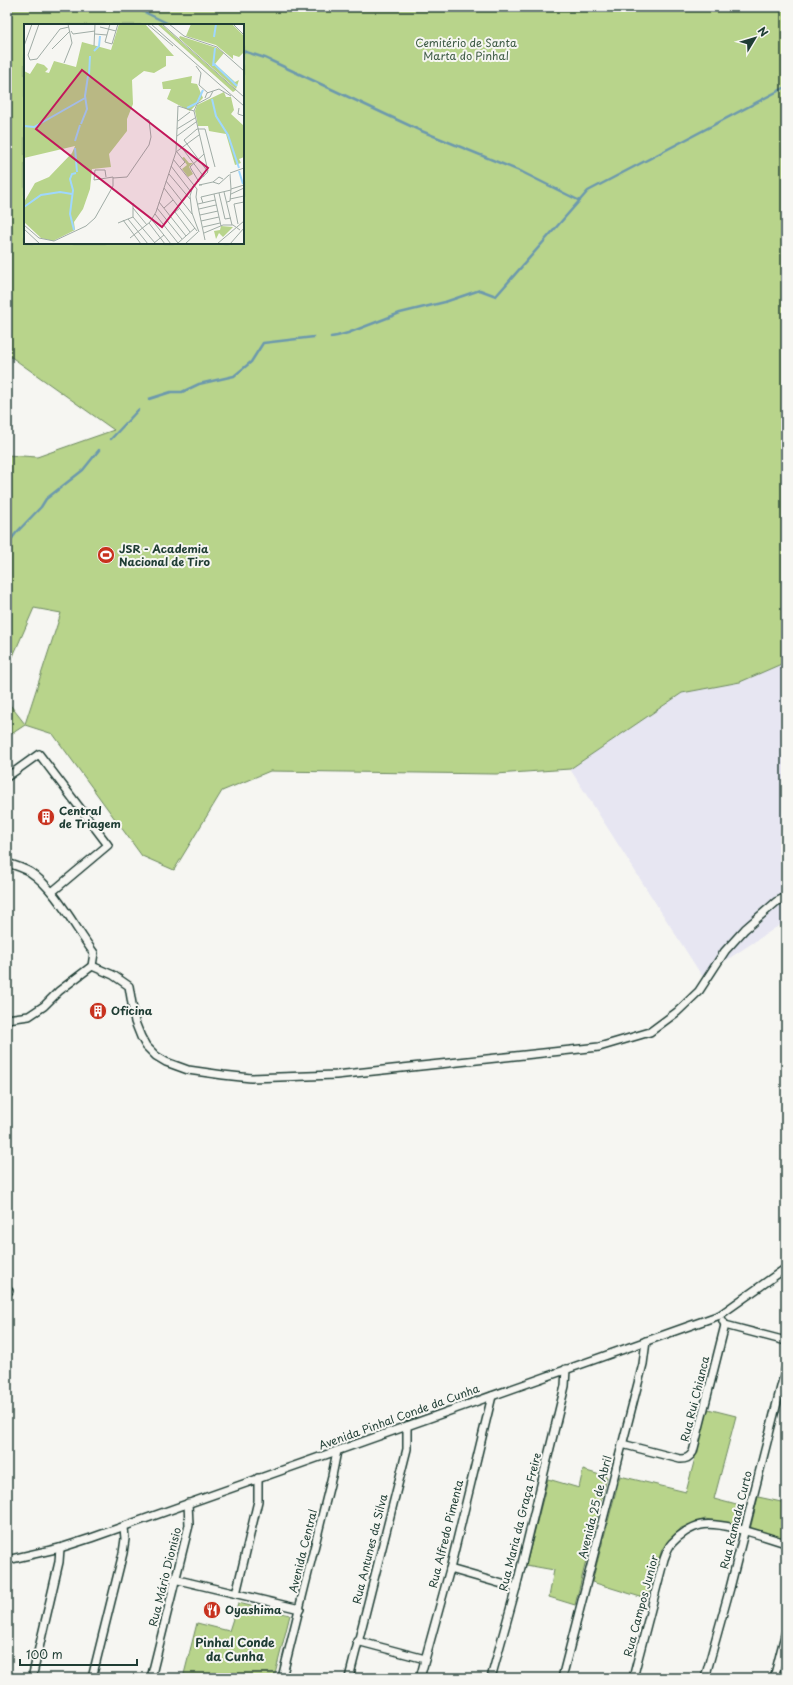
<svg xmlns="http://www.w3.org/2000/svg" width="793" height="1685" viewBox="0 0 793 1685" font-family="'Playpen Sans',sans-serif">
<rect width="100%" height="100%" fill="#f6f6f2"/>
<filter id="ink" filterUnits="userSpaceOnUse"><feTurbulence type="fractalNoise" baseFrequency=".025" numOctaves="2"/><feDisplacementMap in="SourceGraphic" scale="8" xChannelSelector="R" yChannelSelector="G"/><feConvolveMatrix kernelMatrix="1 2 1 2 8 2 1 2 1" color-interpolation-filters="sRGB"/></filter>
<g filter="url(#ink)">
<path fill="#e7e6f2" d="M786,662v259l-84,55 -132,-207 112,-76 58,-11z"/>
<g fill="#b8d48b" stroke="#6c8860" fill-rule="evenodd">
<path d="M7,7h779v655l-46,20 -58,11 -112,76 -74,5 -226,-3 -48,20 -48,79 -32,-14 -89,-122 -28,-9 -18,12v-36l18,23 36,-111 -27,-5 -27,62v-215l30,2 77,-27 -107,-76zM25,25h218v218h-218z"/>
<path d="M708,1409l28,7 -22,83 30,8 -5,18 -34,-6 -24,9 -19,21 -15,50 -55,-17 28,-106 66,16z"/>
<path d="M583,1470l24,7 -32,128 -26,-8 5,-27 -28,-5 22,-86 31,9z"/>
<path d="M758,1497l28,6v36l-36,-9z"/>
<path d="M238,1603l52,12 -16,63h-91l14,-55 32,8z"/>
</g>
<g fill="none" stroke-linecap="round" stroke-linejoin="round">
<g stroke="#6c99ad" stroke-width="2.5">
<path d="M134,7l37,18"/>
<path d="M243,51l22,7 154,72 103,42 58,29"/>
<path d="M331,337l6,-1 11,-3 52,-20 45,-11 35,-12 16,6 92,-105 196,-103"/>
<path d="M149,399l22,-7h11l17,-8 35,-8 17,-14 12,-19 51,-6"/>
<path d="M111,439l27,-29"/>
<path d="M7,545l9,-12 25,-26 5,-8 37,-29 16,-20"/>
</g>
<defs>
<g id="minor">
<path d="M7,777l32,-23 69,91 -56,47"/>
<path d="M7,863c7,2 16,5 23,9 26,17 45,56 64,81l-2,13 -33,25 -15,15 -15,10 -22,3"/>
<path d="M92,966l21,9 16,11 6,36 6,15 5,9 10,10 10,6 22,8 35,5 28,3 85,-3 263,-28 51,-15 27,-20 22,-21 26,-40 20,-22 31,-27 10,-5"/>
<path d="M7,1293l2,-2"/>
<path d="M723,1321l2,4 61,16"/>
<path d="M622,1444l58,15c6,0 9,-1 13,-7l32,-127"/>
<path d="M7,1560l53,-12 31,-10 629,-223 66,-47"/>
<path d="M450,1569l66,19"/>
<path d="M174,1579l126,30"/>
<path d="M236,1594l22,-93v-23"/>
<path d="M357,1641l68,18"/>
<path d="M32,1678l27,-116 1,-14"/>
<path d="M92,1678l31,-125 2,-14 -1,-12"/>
<path d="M151,1678l38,-153 -1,-22"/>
<path d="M282,1678l50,-202 5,-25"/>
<path d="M349,1678l58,-229v-23"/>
<path d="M420,1678l30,-109 42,-173"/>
<path d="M491,1678l25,-90 49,-202 1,-17"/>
<path d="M562,1678l81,-314 3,-23"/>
<path d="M633,1678l31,-119c2,-5 4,-12 8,-16 7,-8 19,-16 29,-18 21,-4 64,12 85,18"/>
<path d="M705,1678l25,-90 56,-221"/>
<path d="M774,1678l12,-47"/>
</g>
</defs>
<use href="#minor" stroke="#1f3d34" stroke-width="10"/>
<use href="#minor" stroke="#f6f6f2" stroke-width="7"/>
</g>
</g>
<defs>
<symbol id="stadium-disc" viewBox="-11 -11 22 22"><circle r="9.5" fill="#c8321e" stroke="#f6f6f2"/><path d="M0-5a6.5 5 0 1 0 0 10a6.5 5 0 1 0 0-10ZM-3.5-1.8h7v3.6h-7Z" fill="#fff"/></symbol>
<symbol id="building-disc" viewBox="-11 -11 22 22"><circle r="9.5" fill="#c8321e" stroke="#f6f6f2"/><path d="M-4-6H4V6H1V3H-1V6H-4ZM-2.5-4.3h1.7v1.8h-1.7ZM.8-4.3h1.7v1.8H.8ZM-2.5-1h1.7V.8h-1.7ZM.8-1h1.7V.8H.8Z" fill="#fff"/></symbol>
<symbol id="restaurant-disc" viewBox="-11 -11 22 22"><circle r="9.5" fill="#c8321e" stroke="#f6f6f2"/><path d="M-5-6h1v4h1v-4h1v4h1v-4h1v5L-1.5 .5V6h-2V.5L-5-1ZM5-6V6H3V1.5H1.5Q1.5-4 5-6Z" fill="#fff"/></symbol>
</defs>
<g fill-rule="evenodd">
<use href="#stadium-disc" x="96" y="545" width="20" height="20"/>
<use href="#building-disc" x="36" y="807" width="20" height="20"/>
<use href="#building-disc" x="88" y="1001" width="20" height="20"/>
<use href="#restaurant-disc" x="202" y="1600" width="20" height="20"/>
</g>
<g text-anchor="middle" stroke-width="4" stroke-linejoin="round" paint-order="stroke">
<g font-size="11" fill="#3e5b45" stroke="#f6f6f2">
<text x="466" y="47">Cemitério de Santa<tspan x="466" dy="13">Marta do Pinhal</tspan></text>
</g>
<g font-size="11" font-weight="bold" fill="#1f3d34" stroke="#f6f6f2" text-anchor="start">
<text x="119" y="553">JSR - Academia<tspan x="119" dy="13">Nacional de Tiro</tspan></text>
<text x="59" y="815">Central<tspan x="59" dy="13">de Triagem</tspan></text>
<text x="111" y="1015">Oficina</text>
<text x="225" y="1614">Oyashima</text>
</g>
<g font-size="11" fill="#1f3d34" stroke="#f6f6f2">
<text transform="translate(695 1399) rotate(-76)" y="4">Rua Rui Chianca</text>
<text transform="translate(399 1417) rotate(-20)" y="4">Avenida Pinhal Conde da Cunha</text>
<text transform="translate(595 1507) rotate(-76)" y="4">Avenida 25 de Abril</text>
<text transform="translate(736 1520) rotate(-76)" y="4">Rua Ramada Curto</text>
<text transform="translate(520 1522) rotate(-76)" y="4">Rua Maria da Graça Freire</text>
<text transform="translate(446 1534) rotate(-76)" y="4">Rua Alfredo Pimenta</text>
<text transform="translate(370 1549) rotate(-76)" y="4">Rua Antunes da Silva</text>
<text transform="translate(303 1551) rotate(-76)" y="4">Avenida Central</text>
<text transform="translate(165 1577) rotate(-76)" y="4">Rua Mário Dionisio</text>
<text transform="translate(641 1606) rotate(-75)" y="4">Rua Campos Junior</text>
</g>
<g font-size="12" font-weight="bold" fill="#1f3d34" stroke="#f6f6f2">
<text x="235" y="1647">Pinhal Conde<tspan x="235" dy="14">da Cunha</tspan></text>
</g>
</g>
<g transform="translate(24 24)">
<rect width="220" height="220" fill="#f6f6f2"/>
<path d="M95,0h26l29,32h-8v10l-12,7 -10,-2 -12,9 1,24 -6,15v12l-18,23 2,13 -19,2 -2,20 -7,20 -9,13 1,8 -22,11 -12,-3 -17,-16v-20l11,-19 14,-6 23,-24 3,-7 -51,12v-87l6,3 7,-11 7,2 4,4 -3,3 4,1 5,-12 22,6 6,-25 29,8zM133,0h4l75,66 -3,2zM167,0h41l12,12v16l-5,5 -6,-2v4l-17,-14 -30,-9zM156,12l37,12 7,5 -9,11 20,18 4,-2 -3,9 -57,-51zM168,52l-1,7 6,1 6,14 -13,13 -23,-12 4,-10h-8l-1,-7zM200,68l2,5h5l3,13 -3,4 13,12v31l-5,2 2,4 -6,2 -9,-31 -17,-3 -1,-5h-10l-3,-15 2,-6zM160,133l5,6h4l-4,4 4,7 -5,3 -6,-8 5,-4 -5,-7zM197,202l12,1 -10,10 -4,-4 -3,6 -2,-8 6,-1z" fill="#b8d48b"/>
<path fill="none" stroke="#9fd7fe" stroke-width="2" d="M190,13l2,-13M70,27l5,-5 1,-10M189,39l24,23M189,42l2,-18M65,51l1,-19M188,75l4,17 12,19 11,33M163,84l10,-5 6,-13M57,100l6,-15 -2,-13 3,-20M0,102l10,1 51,-29M51,117l5,-16M51,124l2,24M215,147l4,13M0,183l17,-12 19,-3 12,2M50,206l-4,-16 3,-24 -3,-11 2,-5 4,-1"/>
<path fill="none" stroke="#a0aca6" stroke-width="1" d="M15,0l-11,31 2,5 7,-1 23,-30 9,-2M86,0l-5,18 7,2 6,-20M123,0l26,22M127,0l93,82M138,0l82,73M145,0l15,12 33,11 27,24M209,0l11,11M76,3l16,4M47,7l2,3 22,-3M71,10l12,1M0,22l8,-22M70,22l1,-22M28,25l18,-18M40,39l8,-20 -4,-19M172,42l5,7 -2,12 9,8M181,74l2,-5 12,-4 12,7M215,84l-1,6 6,2M154,97l12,-9M153,105l18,-11M153,112l19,-14M158,124l22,29M152,128l23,-17M153,128l8,10 -5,5M149,135l24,30 -1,8 9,43M147,142l20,26M184,147l-14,-60 3,-7 13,-7 3,-6M184,148l-24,-32 13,-11h8l10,38M206,149l14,-5M145,150l21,25M89,154l14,-1 22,-32 2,-8 -2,-17 -6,-2M142,157l26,33M175,158l-9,-15 14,-13M189,158l6,2 10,-9M178,161h-3l14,-3 6,-5 4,2M140,164l33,43M207,165l13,-4M200,168l8,33M195,169l6,26 6,-1M190,170l7,32M207,170l13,-6M206,175l14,-3M135,178l27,34M203,178l3,-1 1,-12 -1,-15M109,179v14M179,179l-2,-6 30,-7M174,180l17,-4M109,184l14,17M133,184l25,31M140,184l9,-8M175,185l17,-4M151,188l15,20M131,190l23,29M176,191l18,-4M146,192l10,-8M109,193l22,26M104,195l20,25M99,196l18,24M128,196l19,24M177,197l18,-4M94,199l15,-6M125,199l16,21M214,200l-4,-20 10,-2M0,201l15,13 15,3 32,-15 9,-8 18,-32v-9l-19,3 1,-10h10l1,7M179,203l17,-4M0,205l16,15M175,208l-7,-19 -2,-17 3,-10 15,-14M180,209l19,-8h10l7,5M106,214l20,-16 6,-10 20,-60 2,-46 16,5M130,219l10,-8M154,219l17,-15M161,220l13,-12M193,220l27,-23M206,220l14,-16"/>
<path fill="#c2185b" fill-opacity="0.15" stroke="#c2185b" stroke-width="2" d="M58,46l126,98 -46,59 -126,-98z"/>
<rect width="220" height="220" fill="none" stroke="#1f3d34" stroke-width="2"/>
</g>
<rect width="793" height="1685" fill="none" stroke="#f6f6f2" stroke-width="24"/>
<rect x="12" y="12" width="769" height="1661" fill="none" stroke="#1f3d34" stroke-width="1.5" filter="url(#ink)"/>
<g transform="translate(755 38) rotate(52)" stroke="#f6f6f2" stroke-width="3" paint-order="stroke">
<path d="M0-3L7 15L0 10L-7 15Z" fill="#1f3d34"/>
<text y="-6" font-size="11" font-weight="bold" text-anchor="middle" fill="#1f3d34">N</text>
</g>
<path d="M20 1659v6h117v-6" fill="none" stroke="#1f3d34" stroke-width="2"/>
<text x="26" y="1659" font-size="12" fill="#1f3d34" stroke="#f6f6f2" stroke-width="3" paint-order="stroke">100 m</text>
</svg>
